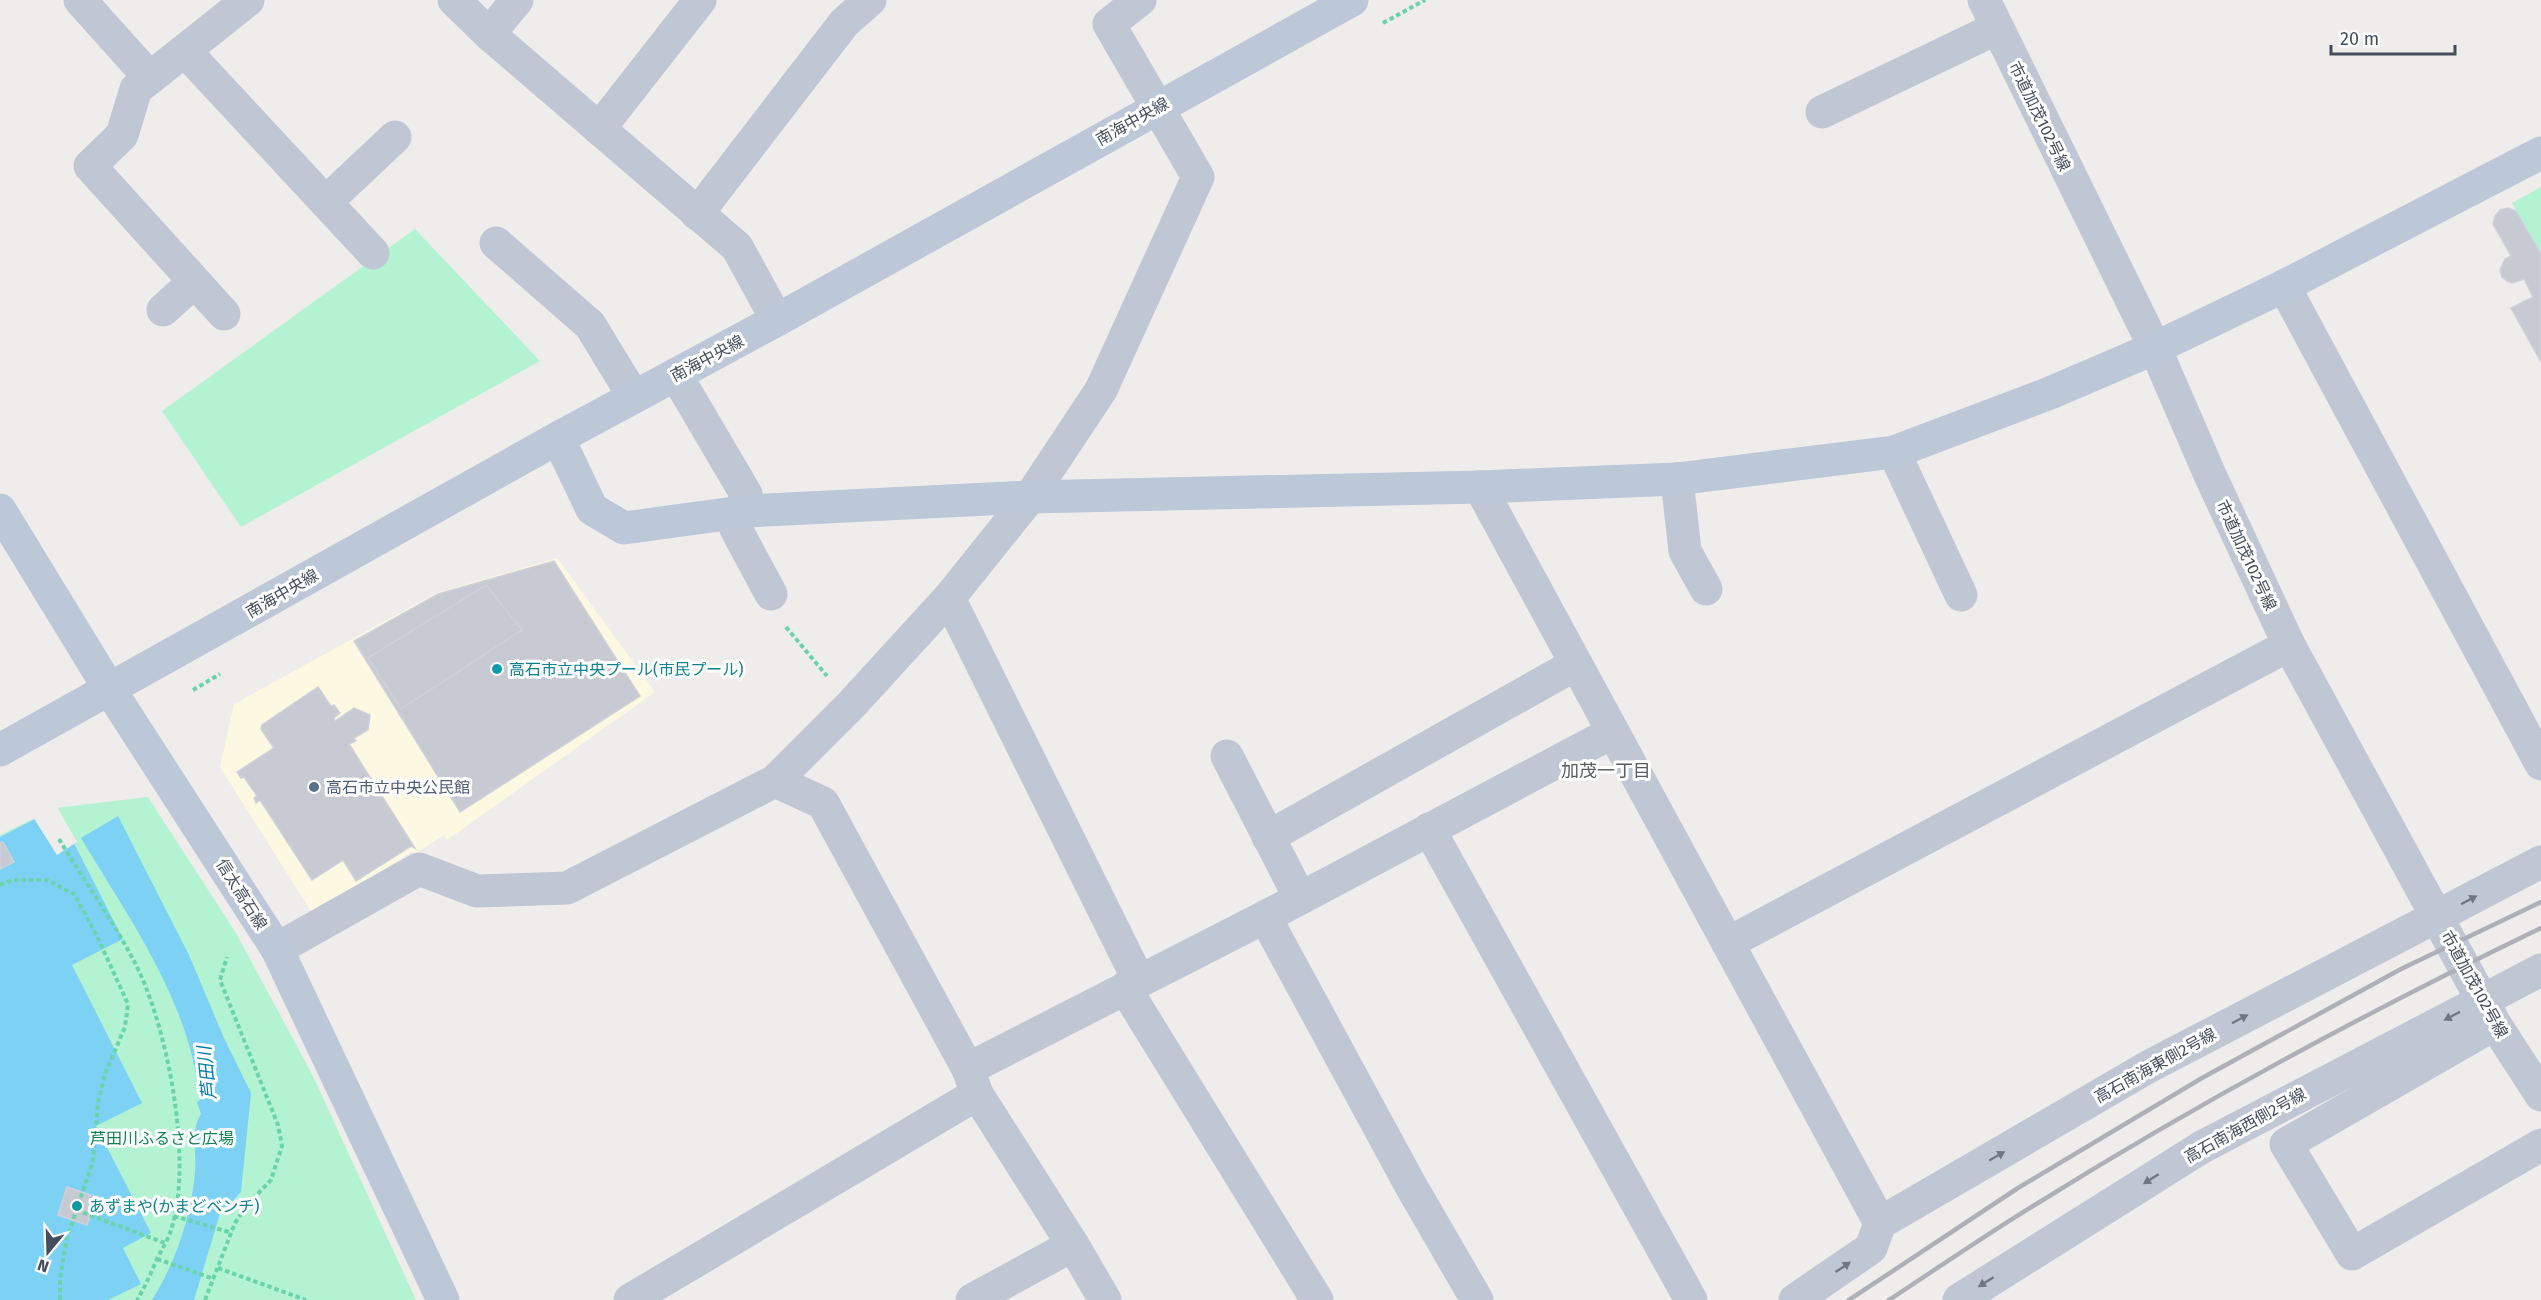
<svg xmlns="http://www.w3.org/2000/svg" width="2541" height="1300" viewBox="0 0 2541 1300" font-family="'Fira Sans','Noto Sans JP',sans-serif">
<rect width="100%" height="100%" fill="#efecec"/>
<path fill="#fdf8e2" d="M557,558l98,134 -208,148 -3,-5 -28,18 -5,-1 -97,64 -94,-149 14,-63 202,-111z"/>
<g fill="#b4f3d2">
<path d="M2541,187v67l-29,-51z"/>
<path d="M415,229l125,132 -299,166 -79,-116z"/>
<path d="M148,797l88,136 77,143 103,224h-416v-465l56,-27z"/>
</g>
<g fill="#7dd1f4">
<path d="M56,808l67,131 -51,26 70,138 -46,23 55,107 -28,15 18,36 -33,16h-108v-463z"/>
<path d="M118,816l71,139 35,83 27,55 -10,99 -14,15h-5l-28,93h-42c23,-36 39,-83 43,-127 2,-19 -5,-43 6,-59l-4,-12 3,-2c-10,-98 -70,-180 -119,-262z"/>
</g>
<path fill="#efecec" d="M56,805l21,37 -20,13 -24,-38z"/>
<g fill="#c7cad3" stroke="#cfd1d9" stroke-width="1.5">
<path d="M2508,208l8,3 25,43v108l-30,-54 22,-11 -9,-18 -12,4 -5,-2 -5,-4 -2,-7 5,-11 6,-3 -18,-32 2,-8 5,-6z"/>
<path d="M554,561l86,135 -180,116 -106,-171 84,-47z"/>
<path d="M486,585l36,45 -121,79 -33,-51z"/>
<path d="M318,687l13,19 3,-1 6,8 -6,5 1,3 19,-13 16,7 -2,15 -14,8 2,3 -7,3 66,104 -4,-2 -55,35 -13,-21 -31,20 -52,-80 -4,3 -2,-5 3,-2 -13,-19 -3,1 -4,-6 37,-24 -13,-19 1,-4z"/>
<path d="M3,842l11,20 -14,7v-26z"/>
<path d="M67,1187l29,10 -9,28 -29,-10z"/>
</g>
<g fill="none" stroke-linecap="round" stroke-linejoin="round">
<g stroke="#69d4a9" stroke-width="4" stroke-dasharray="4.5 3" stroke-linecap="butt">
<path d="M1383,23l42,-23"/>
<path d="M786,627l41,49"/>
<path d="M193,690l27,-16"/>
<path d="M59,839c24,40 52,79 74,120 34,63 61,202 38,271 -3,10 -9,19 -14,29 -6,14 -12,28 -20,41"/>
<path d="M0,885l12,-5h35l27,14 23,42 31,68 -3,23 -20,47 -7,29 -5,58 -26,77 -7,40v22"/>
<path d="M76,1210l89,33"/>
<path d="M174,1216l58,17"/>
<path d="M157,1259l57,20"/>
<path d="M218,1268l88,32"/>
<path d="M205,1300l30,-77 13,-19 23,-24 11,-34 -4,-21 -58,-145 7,-23"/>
</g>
<g stroke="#bec7d3" stroke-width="33">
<path d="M80,0l70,78 98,-78"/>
<path d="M454,0l35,34 248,213 40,73"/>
<path d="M1984,0l171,348 55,127 79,170 206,379 46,71"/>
<path d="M489,34l28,-34"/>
<path d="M185,51l188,202"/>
<path d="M150,78l-14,11 -14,46 -32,31 134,148"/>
<path d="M1822,112l175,-84"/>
<path d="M599,129l101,-129"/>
<path d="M326,202l69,-65"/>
<path d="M697,214l147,-191 26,-23"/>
<path d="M496,243l94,82 44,72"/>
<path d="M2284,286l257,478"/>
<path d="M163,310l31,-28"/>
<path d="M676,375l70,119 -10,35 35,65"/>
<path d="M1894,452l67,143"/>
<path d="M1677,479l8,72 21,38"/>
<path d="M1480,487l400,736"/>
<path d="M949,598l190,383"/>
<path d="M1227,756l73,142"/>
<path d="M775,781l48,22 145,266 9,25 96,151 32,55"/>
<path d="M1429,829l262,471"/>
<path d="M1268,837l308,-173"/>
<path d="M1265,917l146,269 66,114"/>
<path d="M1728,943l561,-298"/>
<path d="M277,949l142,-80 58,22 90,-3 208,-107 76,-76 98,-107 81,-101 71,-107 97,-213 -89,-153 31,-24"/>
<path d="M1125,988l192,312"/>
<path d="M2495,1024l-209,120 66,110 189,-109"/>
<path d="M968,1069l297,-152 348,-185"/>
<path d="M630,1300l347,-206"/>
<path d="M972,1300l101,-55"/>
<path d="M1795,1300l76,-52 9,-25 268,-156 393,-205"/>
<path d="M1959,1300l243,-153 339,-177"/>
</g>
<g stroke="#bcc7d8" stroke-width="33">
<path d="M558,438l34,71 32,19 125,-17 281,-14 450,-10 197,-8 217,-27 156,-59 105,-45 129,-62 257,-133"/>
<path d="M0,510l110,180 167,259 166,351"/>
<path d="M0,750l558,-312 219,-118 575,-320"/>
</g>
<g stroke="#adb0b8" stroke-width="4.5">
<path d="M1849,1300l169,-112 184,-110 199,-109 140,-67"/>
<path d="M1889,1300c49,-32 98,-66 149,-97 162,-101 331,-192 503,-275"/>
</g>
</g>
<defs><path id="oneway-solid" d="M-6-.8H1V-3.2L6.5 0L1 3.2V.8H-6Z" transform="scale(1.5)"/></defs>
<g fill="#6e7885">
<use href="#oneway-solid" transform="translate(2469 900) rotate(-28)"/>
<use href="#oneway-solid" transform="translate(2452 1016) rotate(152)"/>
<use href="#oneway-solid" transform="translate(2240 1019) rotate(-28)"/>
<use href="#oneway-solid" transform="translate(1997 1156) rotate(-30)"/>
<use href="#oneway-solid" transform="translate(2151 1179) rotate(148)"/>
<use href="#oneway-solid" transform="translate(1843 1267) rotate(-34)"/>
<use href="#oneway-solid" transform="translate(1986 1282) rotate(148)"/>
</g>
<g fill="#0f9aa8" stroke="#fff" stroke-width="2">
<circle cx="497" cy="669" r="6"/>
<circle cx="77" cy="1206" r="6"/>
</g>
<circle fill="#5c6f8a" stroke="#fff" stroke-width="2" cx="314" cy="787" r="6"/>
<g text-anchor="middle" stroke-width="6" stroke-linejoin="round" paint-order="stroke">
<g font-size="16" fill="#434d5b" stroke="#fff">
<text transform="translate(2040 116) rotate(64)" y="6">市道加茂102号線</text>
<text transform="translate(1132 121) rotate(-29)" y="6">南海中央線</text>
<text transform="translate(707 358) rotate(-28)" y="6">南海中央線</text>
<text transform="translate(2247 555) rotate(65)" y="6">市道加茂102号線</text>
<text transform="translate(282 593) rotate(-30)" y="6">南海中央線</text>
<text transform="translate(242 894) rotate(58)" y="6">信太高石線</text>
<text transform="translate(2475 984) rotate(61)" y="6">市道加茂102号線</text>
<text transform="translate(2155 1065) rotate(-29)" y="6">高石南海東側2号線</text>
<text transform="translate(2245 1125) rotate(-29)" y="6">高石南海西側2号線</text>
</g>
<g font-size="16" fill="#0d838f" stroke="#fff" text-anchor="start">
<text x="509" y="675">高石市立中央プール(市民プール)</text>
<text x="89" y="1212">あずまや(かまどベンチ)</text>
</g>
<g font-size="16" fill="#4e5e75" stroke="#fff" text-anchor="start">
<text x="326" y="793">高石市立中央公民館</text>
</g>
<g font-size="16" fill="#0d8352" stroke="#fff">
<text x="162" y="1144">芦田川ふるさと広場</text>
</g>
<g font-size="18" fill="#585c62" stroke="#fff">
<text x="1606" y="777">加茂一丁目</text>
</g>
<g font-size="18" font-style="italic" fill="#007cb1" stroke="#fff">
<text transform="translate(207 1073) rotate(-96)" y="6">芦田川</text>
</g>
</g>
<g transform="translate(48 1252) rotate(199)" stroke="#ffffff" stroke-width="4.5" paint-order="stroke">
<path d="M0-4.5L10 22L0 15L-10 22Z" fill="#434d5b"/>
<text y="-9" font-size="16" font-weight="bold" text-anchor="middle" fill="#434d5b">N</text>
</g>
<path d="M2331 45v9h124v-9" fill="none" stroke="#434d5b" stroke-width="3"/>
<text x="2340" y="45" font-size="18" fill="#434d5b" stroke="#ffffff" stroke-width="4.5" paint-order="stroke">20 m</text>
</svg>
